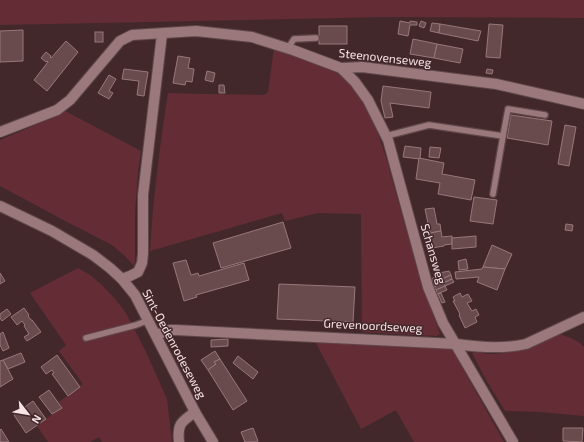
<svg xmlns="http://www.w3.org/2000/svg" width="584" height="442" viewBox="0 0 584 442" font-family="'Exo 2',sans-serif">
<rect width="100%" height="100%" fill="#43282b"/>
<g fill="#642d35">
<path d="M0,0h584v18l-197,-1 -387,8z"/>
<path d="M274,49l60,21 10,8 15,14 13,23 15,46 21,76 2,4 1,5 7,25 22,63 -3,2 -75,-4 -1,-118 -43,-1 -33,8 -3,-8 -132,38c3,-53 10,-106 18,-158l36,1 60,1 4,-3z"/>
<path d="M65,111l76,40 -3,21 -3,41v48l-1,5 -9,-10 -13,-11 -10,-5 -15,-8 -20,-10 -67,-36v-46l26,-11z"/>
<path d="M78,268l12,7 12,10 14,15 10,13 20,39 21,47 5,43h-70l-3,-5 -9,5h-42l-11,-16 25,-19 -3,-5 24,-18 -24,-33 7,-6 -36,-52z"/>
<path d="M557,333c10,4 20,6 27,14v69l-44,-4 -35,-1 -20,-33 -13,-25c5,-2 11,1 17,1 9,0 18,-1 26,-3z"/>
<path d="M315,341l137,8 52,93h-90l-18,-32 -35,19z"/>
</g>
<g fill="#694b4e" stroke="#98777a">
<path d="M400,21l10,2v-2l7,1v3h-7l-2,11 -10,-2z"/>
<path d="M421,21l5,2 -2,5 -5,-2z"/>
<path d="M432,23l8,1 -1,9 -9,-2z"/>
<path d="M440,24l41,7 -3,10 -39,-8z"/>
<path d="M489,24l14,1 -3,33 -14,-1z"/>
<rect x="319" y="26" width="28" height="18"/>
<path d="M23,30v31l-23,1v-31z"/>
<rect x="95" y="32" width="8" height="10"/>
<path d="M413,39l24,5 -3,14 -24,-4z"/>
<path d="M66,41l12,11 -31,39 -13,-11 14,-18 -1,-1 -1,1 -5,-4 5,-6 5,4 -1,1 1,1z"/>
<path d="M437,44l26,5 -3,14 -26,-5z"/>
<path d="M178,56l12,2 -2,10 6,1 -2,13 -6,-1 -1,4 -12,-2z"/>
<path d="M124,69l24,3 -4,24 -7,-1 2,-14 -17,-2z"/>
<path d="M487,69l6,1 -1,4 -6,-1z"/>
<path d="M207,71l8,2 -2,9 -8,-2z"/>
<path d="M109,75l7,4 -7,12 4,2 -4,6 -11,-6z"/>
<path d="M219,85h5l1,8h-6z"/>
<path d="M383,86l48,6 -2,16 -39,-5 3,14 -8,1 -4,-17z"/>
<path d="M511,115l41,6 -4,24 -41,-7z"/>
<path d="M565,125l11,2 -7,39 -11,-2z"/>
<path d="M405,146l16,2 -1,11 -17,-2z"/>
<path d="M430,147l11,1 -2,10 -10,-1z"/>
<path d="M419,158l25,5 -2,11 33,6 -4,20 -33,-6 2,-11 -24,-4z"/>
<path d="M474,197l23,3 -4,24 -23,-3z"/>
<path d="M434,208l3,16h3l1,7 -11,2 -5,-24z"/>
<path d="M283,222l8,26 -70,20 -8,-25z"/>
<path d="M566,224l7,1 -1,6 -7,-1z"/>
<path d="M441,231l1,6 10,-1v8l-8,1v1l-12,2 -2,-15z"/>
<path d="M476,236v11l-24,2v-11z"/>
<path d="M492,245l20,9 -7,15 -22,-2z"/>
<path d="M466,259l2,10 -9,1 -1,-9z"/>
<path d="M186,260l5,15 7,-2 1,3 45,-13 5,17 -53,15 1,2 -13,4 -11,-38z"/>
<path d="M483,267l22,2 -8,21 -20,-8 2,-5 -23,2 -1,-7 27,-3z"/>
<path d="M449,271l2,4 -9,4 -3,-6z"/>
<path d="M0,273l5,8 -5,3z"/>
<path d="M440,275l2,4 -9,4 -2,-4z"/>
<path d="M451,275l1,4 -9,4 -1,-4z"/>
<path d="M442,279l1,4 -9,4 -1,-4z"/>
<path d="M452,279l2,3 -9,4 -2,-3z"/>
<path d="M443,283l2,3 -9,4 -2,-3z"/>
<path d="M279,284l76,3 -2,35 -76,-3z"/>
<path d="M445,286l2,4 -10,4 -1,-4z"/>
<path d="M441,293l4,9 -3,1 -4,-9z"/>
<path d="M460,293l2,4 6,-3 4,7 -5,2 5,8 4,-2 3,6 -4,2 2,5 -12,6 -6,-13 1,-1 -7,-13h2l-2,-4z"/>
<path d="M24,308l5,7 -1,1 3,4h1l9,12 -14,9 -3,-4 5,-3 -5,-8 1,-1 -3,-4 -5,4 -6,-8z"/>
<path d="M7,309l4,5 -9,7 -2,-3v-4z"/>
<path d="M3,332l6,16 -6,3 -3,-6v-11z"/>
<path d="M228,339v7l-17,1v-7z"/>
<path d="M215,351l5,8 -6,3 2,2 -8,6 -7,-10z"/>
<path d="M21,353l4,9 -17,7 -5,-9z"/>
<path d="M57,355l23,32 -12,9 -16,-22 2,-1 -2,-3 -6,4 -5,-7z"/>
<path d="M238,356l20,16 -5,7 -20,-16z"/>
<path d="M220,359l27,42 -14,9 -25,-40 8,-6 -2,-2z"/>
<path d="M3,360l10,19 -13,8v-26z"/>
<path d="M49,390l13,18 -10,6 -13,-17z"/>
<path d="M33,401l13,18 -20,14 -12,-18z"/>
<path d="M253,428l5,13 -2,1h-11l-4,-10z"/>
<path d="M563,428h20l-1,14 -19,-1z"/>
<path d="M1,429l8,13h-9v-12z"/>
</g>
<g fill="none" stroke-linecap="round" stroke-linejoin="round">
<defs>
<g id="service">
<path d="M288,48l6,-9 22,-1"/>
<path d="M386,136l43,-11 74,11 5,-27 37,6"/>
<path d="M493,194l10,-58"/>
<path d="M86,338l50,-13 13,-5"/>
</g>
<g id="minor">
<path d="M341,68l14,14 13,18 20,40 40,147 15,36 70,119"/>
<path d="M0,132l57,-22 13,-10 50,-59 12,-6 64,-4 56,6 41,13 48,18 21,-1 134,17 88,20"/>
<path d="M122,279l8,-3 8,-4 4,-9 1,-9v-59l19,-161"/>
<path d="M156,335l14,-5h6l280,14c21,3 49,5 70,0l58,-27"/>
<path d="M179,442c-2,-18 2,-20 16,-30"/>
</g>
<path id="tertiary" d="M0,206l52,25 41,24 17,13 12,11 13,16 60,117 18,30"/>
</defs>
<use href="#service" stroke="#5f474a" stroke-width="8"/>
<use href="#minor" stroke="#5f474a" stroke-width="12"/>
<use href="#tertiary" stroke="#5f474a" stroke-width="12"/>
<use href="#service" stroke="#9a787b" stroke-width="5.5"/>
<use href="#minor" stroke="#9a787b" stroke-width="10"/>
<use href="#tertiary" stroke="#9a787b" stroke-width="10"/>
</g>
<g text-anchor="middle" stroke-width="3" stroke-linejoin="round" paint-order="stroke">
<g font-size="12" fill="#f8e4e6" stroke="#43282b">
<text transform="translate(385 58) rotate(6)" y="4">Steenovenseweg</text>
<text transform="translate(433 254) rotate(74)" y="4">Schansweg</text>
<text transform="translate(373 326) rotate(3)" y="4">Grevenoordseweg</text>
<text transform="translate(174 344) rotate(62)" y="4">Sint-Oedenrodeseweg</text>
</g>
</g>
<g transform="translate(28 414) rotate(121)" stroke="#43282b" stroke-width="3" paint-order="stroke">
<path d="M0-3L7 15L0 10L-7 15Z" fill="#f8e4e6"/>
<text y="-6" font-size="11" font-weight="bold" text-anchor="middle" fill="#f8e4e6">N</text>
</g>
</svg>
